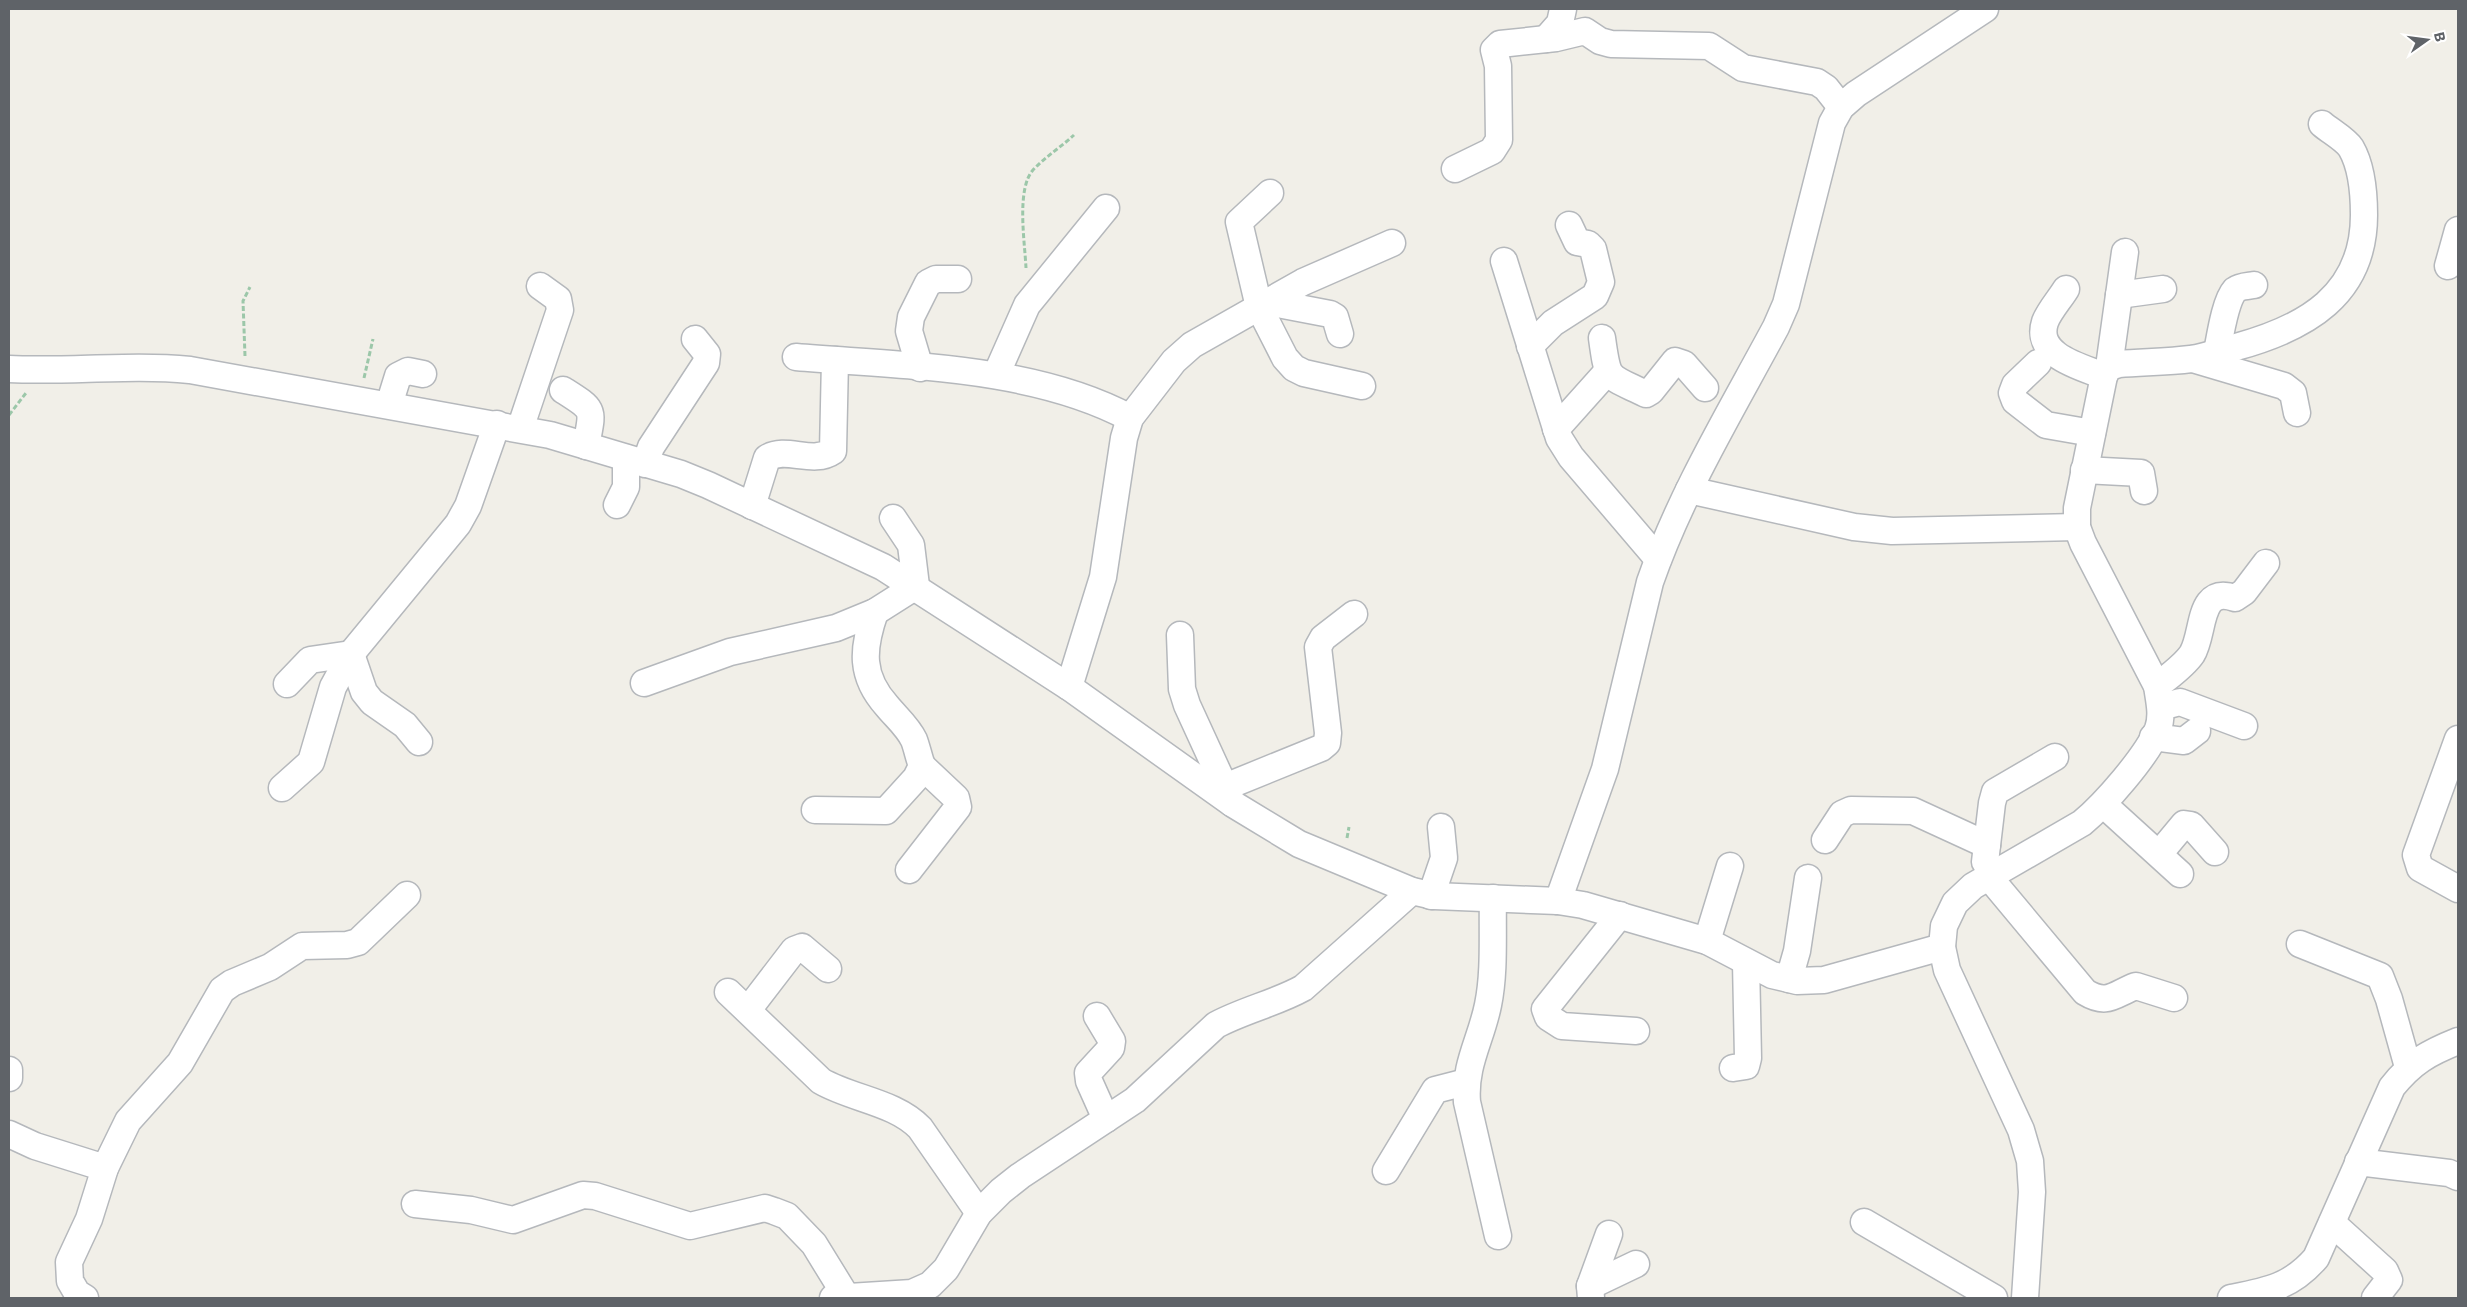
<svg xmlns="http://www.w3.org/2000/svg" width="2467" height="1307" viewBox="0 0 2467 1307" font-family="Commissioner,sans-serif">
<rect width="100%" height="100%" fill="#f1efe8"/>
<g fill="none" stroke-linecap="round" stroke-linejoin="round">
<defs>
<g id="minor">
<path d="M1546,39l14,-16 3,-14"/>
<path d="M1455,169l37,-18 7,-11 -1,-74 -4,-16 6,-6 56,-6 29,-7 15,10 11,3 98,2 34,22 74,14 9,6 15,19"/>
<path d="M1270,193l-31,29 20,85 26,51 9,10 10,5 58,13"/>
<path d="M1504,261l55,177 12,19 87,102"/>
<path d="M2448,266l10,-36"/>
<path d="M2066,289c-6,10 -17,22 -21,33 -11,34 37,45 59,54"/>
<path d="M2119,295l44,-6"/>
<path d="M1267,302l63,12 5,3 5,17"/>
<path d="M1602,338c6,44 5,37 44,56l5,-3 24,-30 9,3 21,24"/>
<path d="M1530,346l23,-23 42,-27 6,-14 -8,-33 -5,-5 -11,-2 -8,-17"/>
<path d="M2217,352c3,-15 8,-51 18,-62 5,-4 13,-4 19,-5"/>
<path d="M796,357c108,9 237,9 334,61"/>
<path d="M2193,359l91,27 9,7 4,20"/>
<path d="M2038,363l-23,22 -3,8 3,8 31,24 46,8"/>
<path d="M2109,367l16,-115"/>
<path d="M920,368l-11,-37 2,-14 17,-34 8,-4h22"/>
<path d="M9,369c60,3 121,-5 181,1l360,65 131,39 27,11 175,82 186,120 164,117 66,40 113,47 22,5 124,5 25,4 124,36 65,34 25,6 27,-1 118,-33"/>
<path d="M996,375l31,-70 79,-97"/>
<path d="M563,390c33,21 30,18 23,56"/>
<path d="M389,405l9,-29 10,-5 15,3"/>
<path d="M520,429l40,-119 -2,-11 -18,-13"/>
<path d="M1556,429l51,-57"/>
<path d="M645,464l6,-17 55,-84 1,-9 -12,-15"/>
<path d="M2084,470l57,3 3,18"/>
<path d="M1689,490l165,37 38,4 185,-4"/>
<path d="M617,505l9,-18v-29"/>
<path d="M752,506l15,-48c19,-12 46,7 66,-7l2,-91"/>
<path d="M1180,635l2,54 5,16 45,98"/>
<path d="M644,683l86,-31 106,-24 39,-16 41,-26 -5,-41 -18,-27"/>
<path d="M287,684l23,-24 41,-6 13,38 8,10 33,23 14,17"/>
<path d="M2157,686c11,-9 27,-20 35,-32 13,-21 5,-69 43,-56l9,-6 22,-29"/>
<path d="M1069,687l34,-110 21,-139 6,-20 44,-57 18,-16 111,-63 89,-39"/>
<path d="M2161,707l19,-5 64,24"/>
<path d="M2153,737l31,4 13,-10"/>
<path d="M2458,739l-42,116 4,13 38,21"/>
<path d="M1225,787l96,-39 6,-5 1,-10 -10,-86 5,-9 31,-24"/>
<path d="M282,788l29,-26 22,-75 18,-33 107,-130 10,-18 29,-82"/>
<path d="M2103,804l77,70"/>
<path d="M815,810l71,1 30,-33 6,-12c-3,-8 -5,-18 -8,-26 -6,-13 -18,-23 -27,-34 -27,-30 -25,-57 -12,-94"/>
<path d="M1825,840l17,-26 9,-4 62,1 74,34"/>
<path d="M2159,854l25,-30 7,1 24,27"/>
<path d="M1985,862l7,-59 3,-11 60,-35"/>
<path d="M909,870l49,-63 -2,-9 -34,-32"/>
<path d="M1989,877l96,115c23,14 29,2 51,-6l38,12"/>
<path d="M1431,896l13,-38 -3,-31"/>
<path d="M1493,898c-1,35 2,73 -5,107 -7,35 -24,60 -21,97l31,134"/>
<path d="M1558,901l47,-132 45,-187c31,-89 81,-171 126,-255l10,-23 46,-181 9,-16 15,-13 129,-85"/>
<path d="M1620,915l-75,94 3,8 14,9 74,5"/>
<path d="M1707,941l23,-75"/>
<path d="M2300,944l80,32 9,23 19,68"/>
<path d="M1789,979l8,-28 11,-73"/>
<path d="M728,992l93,89c31,18 74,21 99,47l59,85"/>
<path d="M748,1010l46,-60 8,-3 26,22"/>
<path d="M1097,1016l15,25 -1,7 -23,25 1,8 17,38"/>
<path d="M1733,1068l13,-2 2,-8 -2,-96"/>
<path d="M9,1070v8"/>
<path d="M9,1134l26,12 70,22"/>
<path d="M2358,1162l91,11 9,4"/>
<path d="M1386,1171l49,-81 31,-8"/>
<path d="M415,1204l56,6 42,10 70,-25 12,1 95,30 75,-18 9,3 13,5 27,28 32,52"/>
<path d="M1864,1222l130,76"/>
<path d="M2332,1223l53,48 4,9 -14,18"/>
<path d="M1590,1286l46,-22"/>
<path d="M85,1298l-8,-5 -7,-12 -1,-19 20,-43 16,-51 23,-47 52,-58 42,-73 10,-7 38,-16 32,-21 45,-1 11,-3 49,-47"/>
<path d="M833,1298l79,-5 18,-8 16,-16 33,-56 22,-22 19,-15 115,-76 81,-75c28,-15 60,-22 87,-37l109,-97"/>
<path d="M1591,1298l-1,-12 19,-52"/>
<path d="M2025,1298l7,-106 -2,-31 -9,-31 -74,-160 -5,-23 2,-21 11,-23 18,-17 109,-63c23,-19 65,-67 76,-94 5,-14 1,-29 -1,-43l-74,-143 -6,-16v-19l27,-132 5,-9 10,-3c24,-2 49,-2 72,-5 15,-2 30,-8 45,-12 70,-19 128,-52 128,-132 0,-22 -2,-48 -13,-67 -6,-9 -21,-17 -29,-24"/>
<path d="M2231,1298c36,-7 60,-11 85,-40l76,-171c20,-25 36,-34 66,-46"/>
</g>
</defs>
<use href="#minor" stroke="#b5b8bc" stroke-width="29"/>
<g stroke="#9cc7a9" stroke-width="3" stroke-dasharray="5 2.5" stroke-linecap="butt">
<path d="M1026,268c-1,-24 -10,-79 7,-98 12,-13 28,-23 41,-35"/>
<path d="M245,356l-2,-55 7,-14"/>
<path d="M364,378l9,-39"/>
<path d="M9,415l17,-22"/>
<path d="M1347,838l2,-11"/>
</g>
<use href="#minor" stroke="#fff" stroke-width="26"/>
</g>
<rect width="2467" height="1307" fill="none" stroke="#5f6368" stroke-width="20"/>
<g transform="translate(2427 40) rotate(76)" stroke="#ffffff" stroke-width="4" paint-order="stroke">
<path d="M0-4L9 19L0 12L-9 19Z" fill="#5f6368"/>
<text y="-8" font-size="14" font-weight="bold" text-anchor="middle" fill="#5f6368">B</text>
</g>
</svg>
